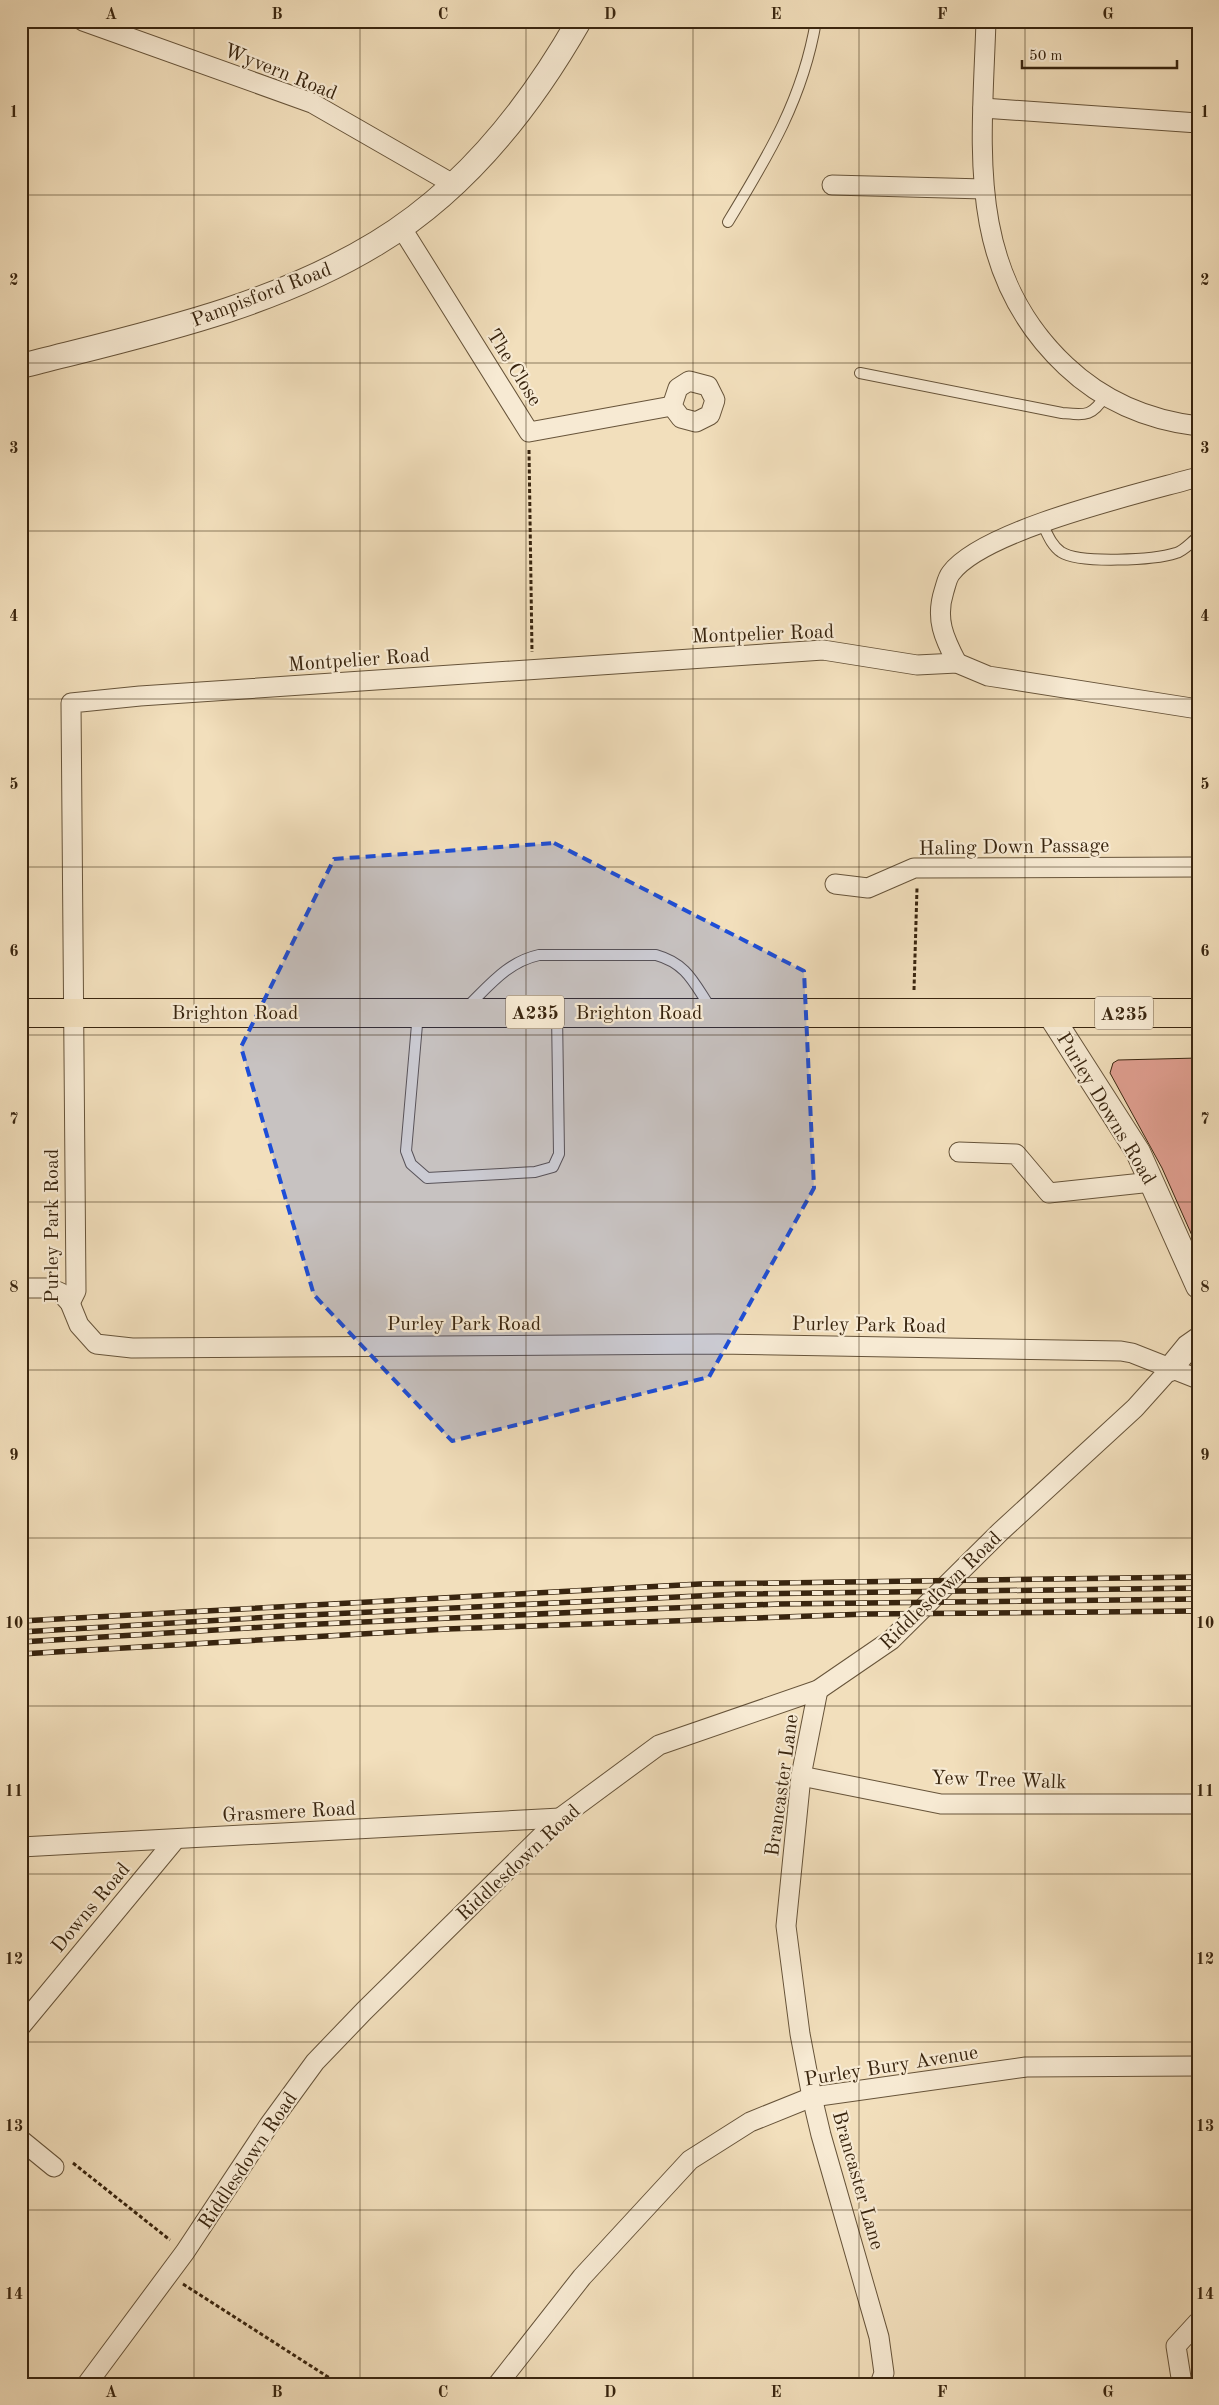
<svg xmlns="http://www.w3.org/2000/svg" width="1219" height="2405" viewBox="0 0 1219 2405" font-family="'Old Standard TT',serif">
<rect width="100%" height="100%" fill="#f2dfbc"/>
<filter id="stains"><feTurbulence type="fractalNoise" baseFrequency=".004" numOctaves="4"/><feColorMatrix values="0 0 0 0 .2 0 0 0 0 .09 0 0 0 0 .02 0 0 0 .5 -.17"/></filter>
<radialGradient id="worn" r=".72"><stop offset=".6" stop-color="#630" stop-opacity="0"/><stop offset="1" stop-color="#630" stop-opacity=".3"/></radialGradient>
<path fill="#e19f91" stroke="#39250f" d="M1198,1058v191l-36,-81 -52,-95 3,-10 5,-3z"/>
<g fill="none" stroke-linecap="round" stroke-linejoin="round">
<defs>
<g id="service">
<path d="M728,222c40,-66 75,-123 88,-201"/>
<path d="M860,373l202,40c23,2 30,4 43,-17"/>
<path d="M1042,523c5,10 9,22 19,29 18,12 94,8 115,1 8,-2 15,-11 22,-16"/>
<path d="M466,1008c23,-22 41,-46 73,-53h117c32,9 38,29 56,55"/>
<path d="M418,1013l-12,138 5,13 16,14 108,-6 18,-5 6,-13 -2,-141"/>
</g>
<g id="minor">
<path d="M83,21l229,82 141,81"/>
<path d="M986,21c-4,126 -22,249 80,345 36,34 82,54 132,60"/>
<path d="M983,108l215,15"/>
<path d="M832,185l152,4"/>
<path d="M401,227l128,205 143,-26"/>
<path d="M689,381l19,5 7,14 -5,15 -14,7 -15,-4 -9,-12 6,-18z"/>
<path d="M957,663c-13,-25 -22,-44 -13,-72 2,-6 3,-13 7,-18 33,-44 191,-80 247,-96"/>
<path d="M835,884l33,4 46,-20 284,-1"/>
<path d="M959,1152l57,2 33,39 103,-11"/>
<path d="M21,1288h29l11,5 9,10 9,22 17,19 36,4 586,-4 403,7 11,2 66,26"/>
<path d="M70,1303l6,-12 -5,-588 69,-7 683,-46 94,15 40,-2 31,13 210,33"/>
<path d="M818,1690l-17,86 -15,150 14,108 12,63 9,38 58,202 5,36 -4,11"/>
<path d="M801,1776l140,28h257"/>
<path d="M21,1847l539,-29"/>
<path d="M21,2026l154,-186"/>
<path d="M21,2140l33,27"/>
<path d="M87,2384l98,-132 84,-127 46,-63 49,-51 196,-193 99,-73 159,-55 73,-50 109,-108 135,-124 35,-39"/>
<path d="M498,2384l84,-107 108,-117 60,-38 62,-25 214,-30 172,-1"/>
<path d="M1182,2384l-6,-38 22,-24"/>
</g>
<g id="tertiary">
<path d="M21,366c121,-31 248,-57 356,-123 86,-52 153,-136 202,-222"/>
<path d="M1049,1013l89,139 60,134"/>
<path d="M1170,1369l18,-22 10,-7"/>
</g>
<path id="primary" d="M21,1013h1177"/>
</defs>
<use href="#service" stroke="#67543a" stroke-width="12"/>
<use href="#minor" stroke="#67543a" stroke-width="21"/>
<use href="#tertiary" stroke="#67543a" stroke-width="26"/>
<use href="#primary" stroke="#39250f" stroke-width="30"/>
<g stroke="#39250f" stroke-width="3" stroke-dasharray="4 2.5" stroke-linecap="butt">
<path d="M529,450l3,202"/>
<path d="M914,990l3,-102"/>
<path d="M73,2163l97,77"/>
<path d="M183,2284l156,100"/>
</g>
<use href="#service" stroke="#f7ead3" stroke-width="10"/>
<use href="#minor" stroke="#f7ead3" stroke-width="19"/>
<use href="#tertiary" stroke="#f7ead3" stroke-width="24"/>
<use href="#primary" stroke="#f2dfbc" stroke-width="28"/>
<defs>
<g id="rail">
<path d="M21,1621l679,-37 498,-7"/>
<path d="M21,1632l267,-16 451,-22 459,-6"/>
<path d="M21,1642l277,-17 349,-16 132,-5 419,-5"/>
<path d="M21,1654l426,-25 420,-15 331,-3"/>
</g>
</defs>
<use href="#rail" stroke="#39250f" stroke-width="5.5"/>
<use href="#rail" stroke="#f7ead3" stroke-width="4" stroke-dasharray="11" stroke-linecap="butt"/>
</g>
<path fill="#1d4ed8" fill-opacity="0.2" stroke="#1d4ed8" stroke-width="4" stroke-dasharray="10 6" stroke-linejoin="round" d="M554,843l250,128 10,217 -105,189 -257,64 -138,-146 -73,-248 93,-188z"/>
<path fill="none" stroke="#39250f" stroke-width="1" stroke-opacity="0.55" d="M194,21v2363M360,21v2363M526,21v2363M693,21v2363M859,21v2363M1025,21v2363M21,195h1177M21,363h1177M21,531h1177M21,699h1177M21,867h1177M21,1035h1177M21,1202h1177M21,1370h1177M21,1538h1177M21,1706h1177M21,1874h1177M21,2042h1177M21,2210h1177"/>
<g text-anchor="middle" stroke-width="4.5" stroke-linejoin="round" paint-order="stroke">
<g fill="#f7ead3" stroke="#72604a" stroke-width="1">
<rect x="506" y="995.5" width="58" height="33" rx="4"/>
<rect x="1095" y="996.5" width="58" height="33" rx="4"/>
</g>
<g font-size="19" font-weight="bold" fill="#39250f">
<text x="535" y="1019">A235</text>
<text x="1124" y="1020">A235</text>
</g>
<g font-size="20" fill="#39250f" stroke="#f7ead3">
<text transform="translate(281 71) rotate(22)" y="7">Wyvern Road</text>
<text transform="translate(261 294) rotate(-21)" y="7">Pampisford Road</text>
<text transform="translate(515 367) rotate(58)" y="7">The Close</text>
<text transform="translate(763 633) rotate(-2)" y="7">Montpelier Road</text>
<text transform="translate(359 659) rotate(-4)" y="7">Montpelier Road</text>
<text transform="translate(1014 846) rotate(-1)" y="7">Haling Down Passage</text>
<text x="235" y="1019">Brighton Road</text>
<text x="639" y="1019">Brighton Road</text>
<text transform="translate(1107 1108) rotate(59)" y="7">Purley Downs Road</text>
<text transform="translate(51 1226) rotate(-90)" y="7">Purley Park Road</text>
<text x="464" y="1330">Purley Park Road</text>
<text transform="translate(869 1324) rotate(1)" y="7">Purley Park Road</text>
<text transform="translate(940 1590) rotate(-44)" y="7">Riddlesdown Road</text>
<text transform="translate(999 1779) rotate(2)" y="7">Yew Tree Walk</text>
<text transform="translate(781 1785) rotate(-82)" y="7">Brancaster Lane</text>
<text transform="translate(289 1811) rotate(-3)" y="7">Grasmere Road</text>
<text transform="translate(518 1862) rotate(-43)" y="7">Riddlesdown Road</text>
<text transform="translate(90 1907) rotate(-50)" y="7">Downs Road</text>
<text transform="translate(891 2065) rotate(-9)" y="7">Purley Bury Avenue</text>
<text transform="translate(247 2160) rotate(-56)" y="7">Riddlesdown Road</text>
<text transform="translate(859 2180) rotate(74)" y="7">Brancaster Lane</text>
</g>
</g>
<rect width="1219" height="2405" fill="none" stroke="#f2dfbc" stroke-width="55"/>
<path d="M1022 60v8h155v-8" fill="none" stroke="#39250f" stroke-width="2.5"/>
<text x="1029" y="60" font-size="15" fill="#39250f" stroke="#f7ead3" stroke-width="4" paint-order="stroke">50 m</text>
<rect x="28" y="28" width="1164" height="2350" fill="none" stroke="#39250f" stroke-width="2"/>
<g font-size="16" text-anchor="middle" font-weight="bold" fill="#39250f">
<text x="111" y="19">A</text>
<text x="277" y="19">B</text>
<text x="443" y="19">C</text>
<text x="610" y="19">D</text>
<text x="776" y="19">E</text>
<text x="942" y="19">F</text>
<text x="1108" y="19">G</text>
<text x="14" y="117">1</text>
<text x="1205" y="117">1</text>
<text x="14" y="285">2</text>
<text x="1205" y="285">2</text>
<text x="14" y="453">3</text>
<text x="1205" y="453">3</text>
<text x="14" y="621">4</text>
<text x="1205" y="621">4</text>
<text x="14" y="789">5</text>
<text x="1205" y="789">5</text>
<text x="14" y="956">6</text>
<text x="1205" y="956">6</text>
<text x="14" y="1124">7</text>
<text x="1205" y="1124">7</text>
<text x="14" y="1292">8</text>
<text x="1205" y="1292">8</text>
<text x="14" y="1460">9</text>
<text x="1205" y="1460">9</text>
<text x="14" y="1628">10</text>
<text x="1205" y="1628">10</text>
<text x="14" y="1796">11</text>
<text x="1205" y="1796">11</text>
<text x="14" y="1964">12</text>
<text x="1205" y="1964">12</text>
<text x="14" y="2131">13</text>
<text x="1205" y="2131">13</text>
<text x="14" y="2299">14</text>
<text x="1205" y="2299">14</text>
<text x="111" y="2397">A</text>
<text x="277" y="2397">B</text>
<text x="443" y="2397">C</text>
<text x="610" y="2397">D</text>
<text x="776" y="2397">E</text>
<text x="942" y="2397">F</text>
<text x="1108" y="2397">G</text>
</g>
<rect width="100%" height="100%" filter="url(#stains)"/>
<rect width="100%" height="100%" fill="url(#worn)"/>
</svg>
